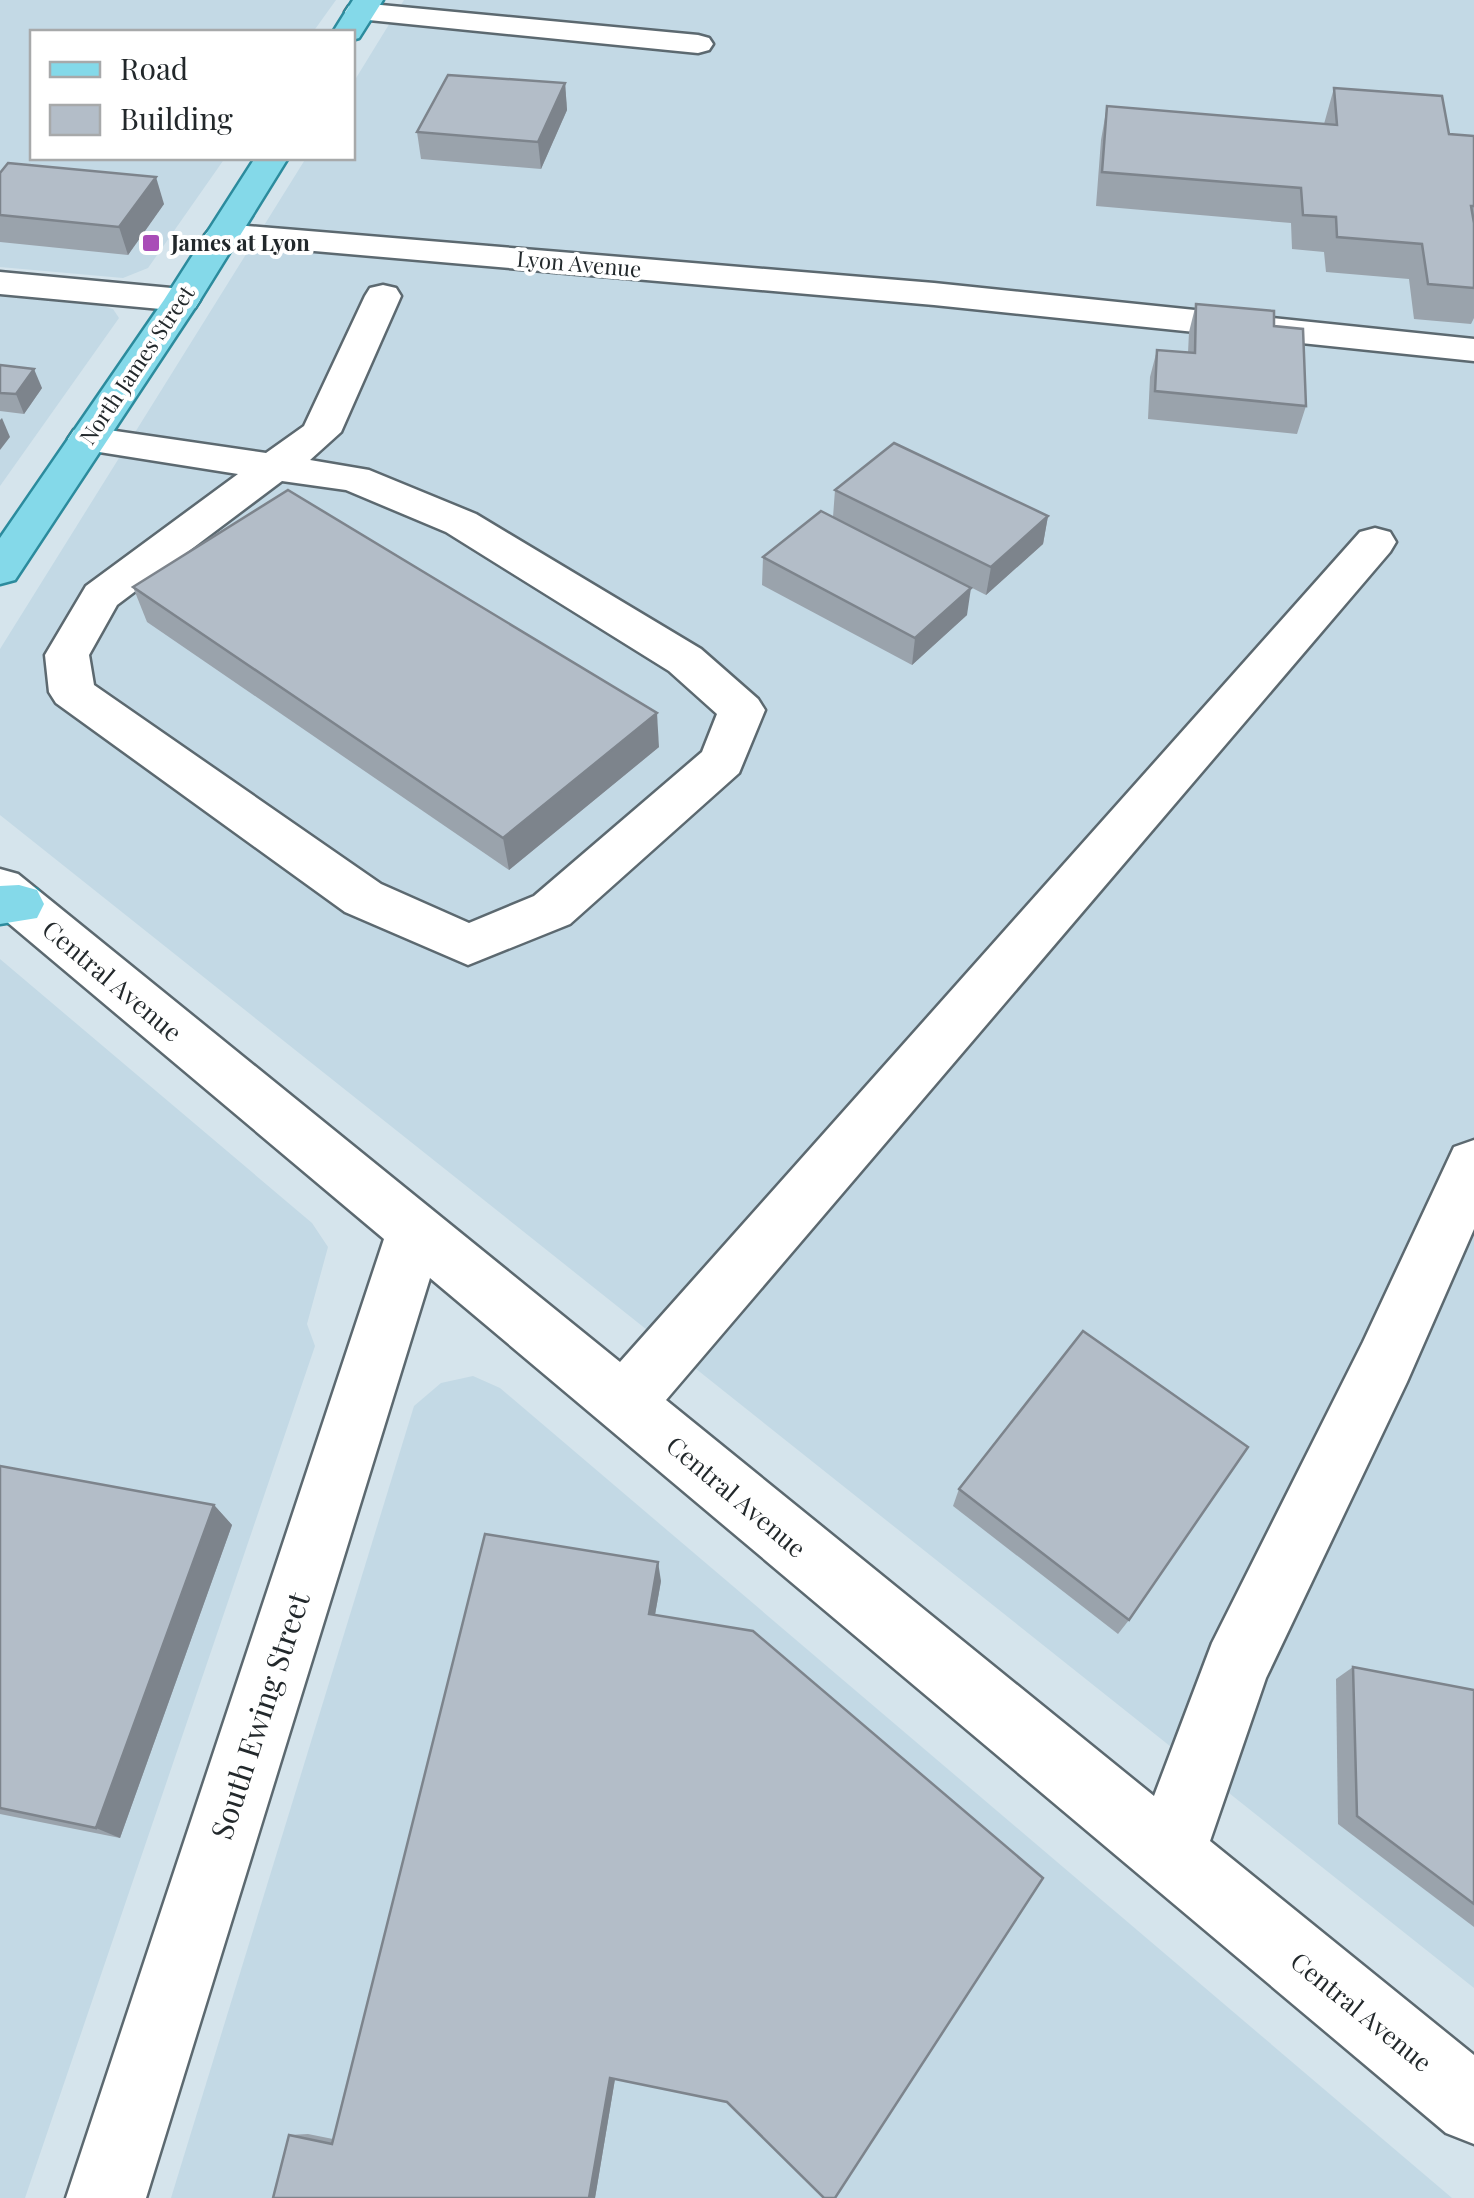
<svg xmlns="http://www.w3.org/2000/svg" width="1474" height="2198" viewBox="0 0 1474 2198" font-family="'Playfair Display',serif">
<rect width="100%" height="100%" fill="#d5e4ec"/>
<g fill="#c3d9e5">
<path d="M0,0h336l-23,32h-281v126h193l-77,110 -25,10 -123,-11z"/>
<path d="M404,0h1070v1988l-1474,-1173v-166l306,-491h46l1,-75z"/>
<path d="M0,295l102,11 11,3 6,9 -119,168z"/>
<path d="M0,959l312,264 16,24 -21,77 8,22 -290,852h-25z"/>
<path d="M473,1376l27,12 952,810h-1281l243,-792 27,-23z"/>
</g>
<g fill="none" stroke-linecap="round" stroke-linejoin="round">
<defs>
<g id="minor">
<path d="M360,3l338,32 11,3 4,6 -4,6 -11,3 -349,-35 -4,-6 4,-6z"/>
<path d="M223,224l711,59 540,56v22l-540,-56 -723,-63 -6,-7 6,-7z"/>
<path d="M0,272l182,17 13,3 5,8 -5,8 -13,3 -182,-17z"/>
<path d="M383,285l13,3 5,8 -60,136 -31,28 59,10 107,44 225,135 57,50 7,11 -26,63 -169,151 -102,41 -123,-53 -289,-209 -7,-11 -4,-37 41,-69 152,-112 -164,-26 -6,-9 6,-9 14,-3 178,26 38,-27 61,-130 5,-8zM282,481l64,9 100,42 223,139 48,43 -15,38 -168,144 -65,27 -88,-39 -287,-199 -5,-30 28,-50z"/>
<path d="M1375,528l15,4 6,10 -6,10 -724,848 488,396 58,-153 151,-301 91,-195 20,-7v89l-67,153 -141,296 -56,163 264,214v89l-28,-11 -1016,-855 -284,920h-80l318,-959 -384,-323v-47l18,5 602,488 740,-830z"/>
</g>
<g id="major">
<path d="M353,0h30l-24,38 -7,2v-8h-19z"/>
<path d="M255,158h33l-88,142 -185,280 -15,4v-46l164,-238z"/>
<path d="M19,885l18,5 7,14 -7,14 -37,6v-38z"/>
</g>
</defs>
<use href="#minor" stroke="#5c6970" stroke-width="5"/>
<use href="#major" stroke="#2c8b9d" stroke-width="5"/>
<use href="#minor" fill="#fff" fill-rule="evenodd"/>
<use href="#major" fill="#84d9e9" fill-rule="evenodd"/>
</g>
<g fill="#9aa3ac">
<path d="M565,83l2,27 -26,59 -120,-10 -4,-27z"/>
<path d="M1334,88l115,46 25,2v182l-3,6 -57,-5 -5,-40 -83,-7 -2,-20 -32,-3 -1,-26 -195,-17 5,-66 6,-34 217,18z"/>
<path d="M0,173l164,31 -36,51 -128,-13z"/>
<path d="M1196,304l78,22 32,80 -9,28 -149,-15 2,-42 7,-27 31,3 1,-21z"/>
<path d="M0,365l42,23 -18,26 -24,-3z"/>
<path d="M835,490l213,26 -5,28 -57,51 -102,-52 83,72 -55,50 -150,-80 1,-28 70,-40z"/>
<path d="M133,587l526,160 -150,123 -362,-248z"/>
<path d="M0,1466l214,39 18,20 -112,313 -120,-24z"/>
<path d="M959,1489l170,131 -11,14 -165,-128z"/>
<path d="M661,1581l-6,34 72,487 -112,-23 -20,119h-322l16,-63 19,-1 25,5z"/>
<path d="M1353,1667l121,23v237l-136,-103 -2,-145z"/>
</g>
<g fill="#7d848c">
<path d="M565,83l2,27 -26,59 -3,-27z"/>
<path d="M156,177l8,27 -36,51 -9,-28z"/>
<path d="M34,369l8,19 -18,26 -8,-20z"/>
<path d="M2,418l8,19 -10,13v-30z"/>
<path d="M1048,516l-5,28 -57,51 5,-28z"/>
<path d="M971,588l-4,27 -55,50 3,-27z"/>
<path d="M657,713l2,34 -150,123 -6,-32z"/>
<path d="M214,1505l18,20 -112,313 -24,-10z"/>
<path d="M658,1562l3,19 -9,50 -3,-17z"/>
<path d="M610,2078l5,1 -20,119h-6z"/>
</g>
<g fill="#b3bdc8" stroke="#7d848c" stroke-width="2.5">
<path d="M448,75l117,8 -27,59 -121,-10z"/>
<path d="M1334,88l108,8 7,38 25,2v70h-3l3,17v65l-46,-4 -6,-40 -85,-7 -1,-20 -33,-2 -2,-27 -199,-16 5,-66 230,19z"/>
<path d="M8,163l148,14 -37,50 -119,-12v-42z"/>
<path d="M1196,304l78,7v15l29,3 3,77 -151,-15 2,-41 38,3z"/>
<path d="M0,365l34,4 -18,25 -16,-1z"/>
<path d="M894,443l154,73 -57,51 -156,-77z"/>
<path d="M288,490l369,223 -154,125 -370,-251z"/>
<path d="M821,511l150,77 -56,50 -152,-81z"/>
<path d="M1083,1331l165,116 -119,173 -170,-131z"/>
<path d="M0,1466l214,39 -118,323 -96,-20z"/>
<path d="M485,1534l173,28 -9,52 104,17 290,247 -208,320h-11l-97,-96 -117,-24 -21,120h-316l16,-63 43,9z"/>
<path d="M1353,1667l121,23v214l-117,-88z"/>
</g>
<rect fill="#a94cb7" stroke="#fff" stroke-width="4" x="141" y="233" width="20" height="20" rx="5"/>
<g text-anchor="middle" stroke-width="8" stroke-linejoin="round" paint-order="stroke">
<g font-size="22" font-weight="bold" fill="#22282b" stroke="#fff" text-anchor="start">
<text x="171" y="251">James at Lyon</text>
</g>
<g font-size="22" fill="#22282b" stroke="#fff">
<text transform="translate(579 264) rotate(5)" y="8">Lyon Avenue</text>
<text transform="translate(137 365) rotate(-56)" y="8">North James Street</text>
</g>
<g font-size="25" fill="#22282b" stroke="#fff">
<text transform="translate(112 981) rotate(40)" y="9">Central Avenue</text>
<text transform="translate(736 1497) rotate(40)" y="9">Central Avenue</text>
<text transform="translate(1361 2012) rotate(39)" y="9">Central Avenue</text>
</g>
<g font-size="30" fill="#22282b" stroke="#fff">
<text transform="translate(261 1716) rotate(-72)" y="10">South Ewing Street</text>
</g>
</g>
<rect x="30" y="30" width="325" height="130" fill="#ffffff" stroke="#a7a9aa" stroke-width="2.5"/>
<rect x="50" y="62" width="50" height="15" fill="#84d9e9" stroke="#a7a9aa" stroke-width="2.5"/>
<text x="120" y="80" font-size="30" fill="#22282b">Road</text>
<rect x="50" y="105" width="50" height="30" fill="#b3bdc8" stroke="#a7a9aa" stroke-width="2.5"/>
<text x="120" y="130" font-size="30" fill="#22282b">Building</text>
</svg>
